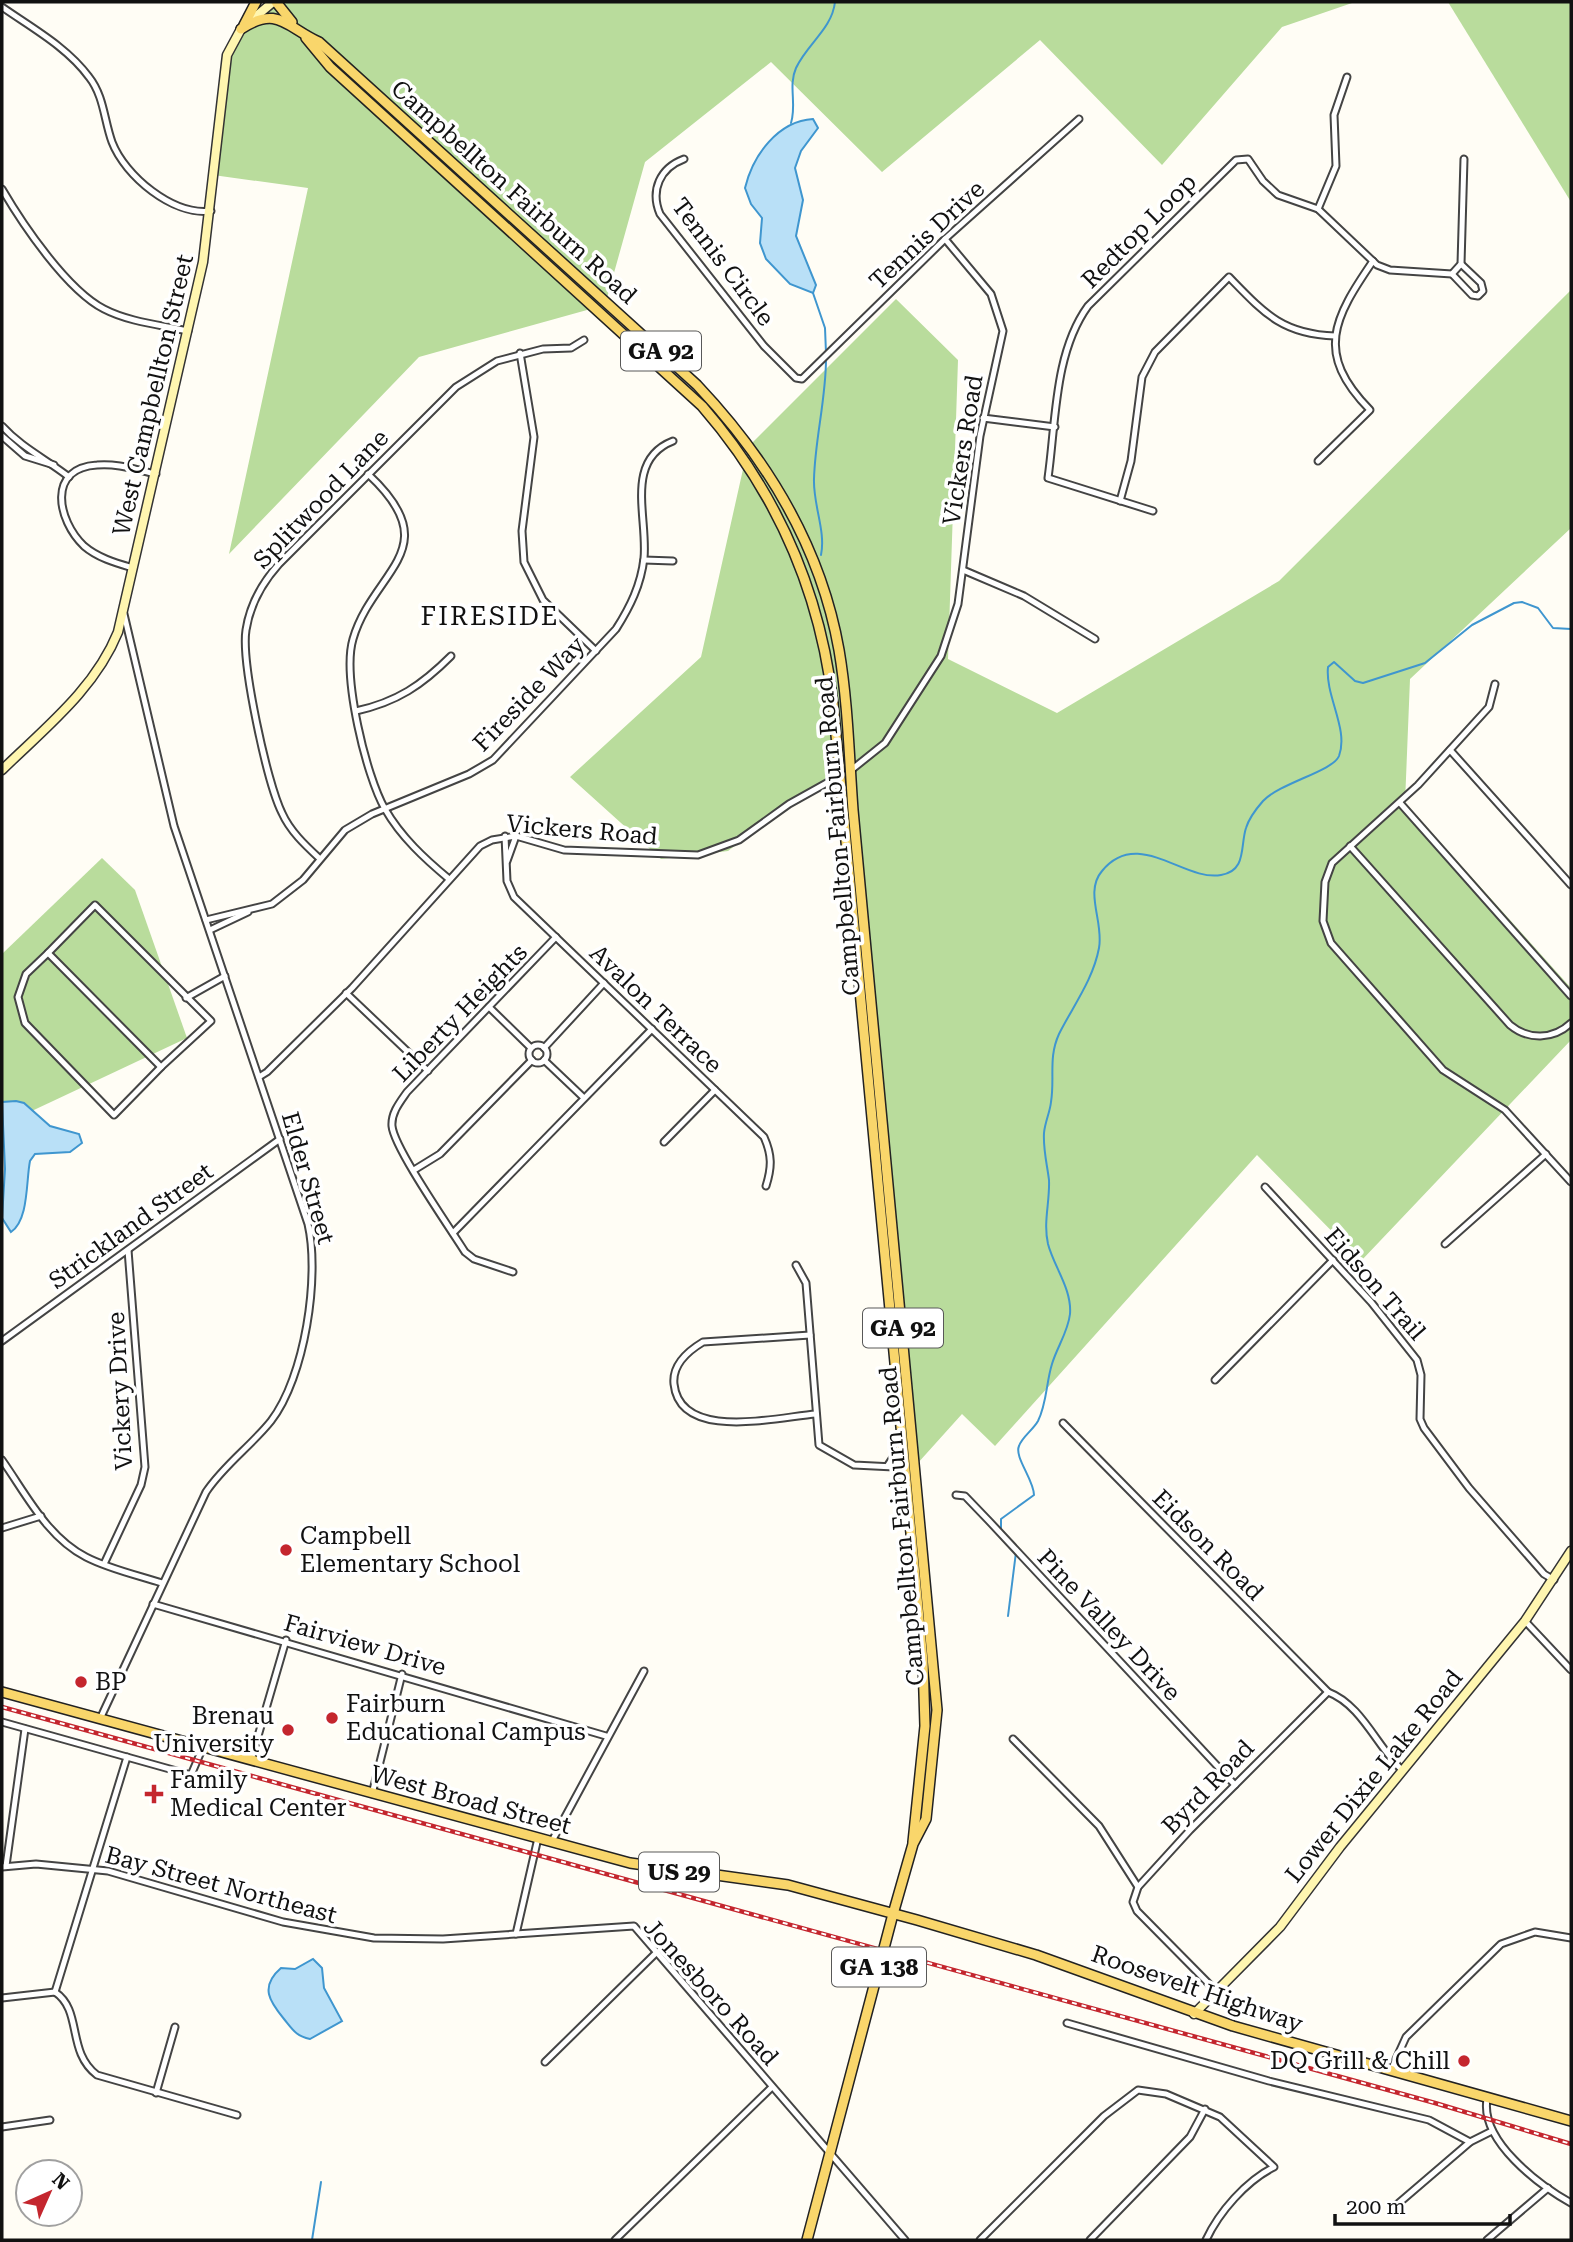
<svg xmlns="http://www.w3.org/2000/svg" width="1573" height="2242" viewBox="0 0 1573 2242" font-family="'Roboto Serif',serif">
<rect width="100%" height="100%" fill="#fffdf5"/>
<g fill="#b9dc9c">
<path d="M281,2h1074l-73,25 -120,138 -122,-125 -158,132 -111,-110 -126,100 -40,143 -186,52 -190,197 79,-366 -95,-13 20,-125 13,-23z"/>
<path d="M1448,2h123v200z"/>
<path d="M1571,290v238l-161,151 -5,124 166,185v52l-210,221 -104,-106 -262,291 -33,-32 -54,60 -59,-700 -75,42 -46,35 -67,8 -91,-82 131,-120 47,-210 148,-148 62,61 -10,299 109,54 222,-132z"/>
<path d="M102,858l33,32 52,148 -185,87v-171z"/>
</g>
<g fill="#b9e0f7" stroke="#3f96cf" stroke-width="2">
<path d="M813,119l5,9 -17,23 -6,17 8,32 -7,36 20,49 -3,8 -23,-9 -24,-25 -6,-16 2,-25 -11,-14 -6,-16c8,-33 33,-67 68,-69z"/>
<path d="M16,1101l8,2 26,23 29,8 3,9 -12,9 -35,2 -5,7c-4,19 -1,59 -19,71l-9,-14 3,-49 -3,-67z"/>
<path d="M313,1959l9,9 2,20 18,33 -32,18c-14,-3 -17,-9 -26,-20 -14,-17 -25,-32 -3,-51l14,1z"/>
</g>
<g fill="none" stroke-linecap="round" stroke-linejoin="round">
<g stroke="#3f96cf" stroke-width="2">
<path d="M791,123c6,-19 -3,-37 5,-55 11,-24 36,-39 39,-66"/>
<path d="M813,293l12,35 1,25"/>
<path d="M821,555c5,-24 -8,-50 -7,-76 1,-40 12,-80 12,-120"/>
<path d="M1001,1531v-12l33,-24c0,-15 -20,-38 -15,-49 3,-9 14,-16 19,-25 9,-18 8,-38 14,-57 5,-17 16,-32 18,-50 2,-25 -16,-47 -22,-70 -5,-22 2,-42 1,-64 -2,-16 -6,-31 -5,-47 1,-11 6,-21 7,-31 4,-24 -3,-44 8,-68 14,-28 34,-54 40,-86 5,-26 -15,-56 3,-77 36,-44 82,11 119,4 26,-4 19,-29 25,-47 3,-10 10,-19 17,-27 17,-18 70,-30 76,-45 10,-27 -14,-60 -11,-89l6,-5 21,19 8,2 62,-20 47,-38 42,-22 8,-1 16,6 15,20 18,1"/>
<path d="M1008,1616l8,-64"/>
<path d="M312,2240l9,-58"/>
</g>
<defs>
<g id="street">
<path d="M2,7c30,21 65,40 87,70 15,19 15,43 23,65 13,34 61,74 99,69"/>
<path d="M684,159c-24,9 -34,31 -24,55l104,132 32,32 6,1 143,-140 134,-120"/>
<path d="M2,189c21,36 65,101 102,120 25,13 57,16 84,22"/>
<path d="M1318,209l18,-43 -2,-51 13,-38"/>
<path d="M1452,274l20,21 6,1 5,-5 -2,-8 -20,-19"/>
<path d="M520,353l14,84 -12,94 2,31 19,38 53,51"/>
<path d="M983,418l72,9"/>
<path d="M2,426c20,22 44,33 67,51"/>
<path d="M2,436l23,20 29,9"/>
<path d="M1318,461l52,-51c-56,-57 -36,-92 3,-149"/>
<path d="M368,474c81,75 5,96 -15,165 -11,37 13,137 32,170 16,28 40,50 64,70"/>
<path d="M1120,501l11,-40 11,-84 13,-25 74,-75c35,36 53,57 106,59"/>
<path d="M1153,511l-105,-33c8,-56 6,-125 40,-172l148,-146 12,-1 15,22 15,14 40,14 59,56 13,5 62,4 9,-10 3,-105"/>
<path d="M644,560l29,1"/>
<path d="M133,568c-17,-5 -35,-10 -49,-22 -27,-26 -37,-78 13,-81 20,-2 40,5 59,9"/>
<path d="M963,570l61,26 71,43"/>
<path d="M1495,684l-6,23 -71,78 -86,78 -7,19 -2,39 8,22 112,127 62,40 66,72"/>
<path d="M356,711c41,-9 66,-26 95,-55"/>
<path d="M1450,750l121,135"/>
<path d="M850,771l35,-28 56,-87 17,-52 22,-168 23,-105 -12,-37 -46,-55"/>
<path d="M1400,803l171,193"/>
<path d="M505,836l2,45 7,16 250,240c8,18 8,30 2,49"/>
<path d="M1350,846l160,179c18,15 43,15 61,-2"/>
<path d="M319,858c-14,-13 -29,-27 -37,-45 -15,-30 -41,-151 -36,-183 4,-26 16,-47 33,-66l177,-177 41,-26 46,-12 28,-1 13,-8"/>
<path d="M507,861l9,-25"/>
<path d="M95,905l116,116 -50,46 -113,-114z"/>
<path d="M206,920l66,-16 31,-24 42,-50 27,-16 97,-40 24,-14 123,-131c14,-22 25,-44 28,-71 4,-40 -20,-98 29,-117"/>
<path d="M210,930l38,-18"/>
<path d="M48,953l-22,21 -8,23 7,26 89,92 47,-48"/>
<path d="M346,993l82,78"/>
<path d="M186,998l39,-22"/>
<path d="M489,1007l42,41"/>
<circle cx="538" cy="1054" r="9"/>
<path d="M544,1048l60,-65"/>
<path d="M544,1060l40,38"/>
<path d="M259,1077l8,-5 85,-84 128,-142 12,-6 24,-4 48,14 134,5 41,-15 50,-36 52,-29"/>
<path d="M664,1142l51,-52"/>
<path d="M414,1170l26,-16 92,-94"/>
<path d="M1265,1187l106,115 46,58 4,15 -1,44 4,9 45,60 75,86 10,6"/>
<path d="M453,1233l199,-204"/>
<path d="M1445,1244l101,-90"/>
<path d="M796,1265l10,18 13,162 35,20 40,2 10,12"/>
<path d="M513,1272l-39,-13 -9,-7c-15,-24 -71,-104 -73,-126 -1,-13 8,-24 15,-34l149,-155"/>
<path d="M810,1335l-107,7c-15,9 -31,23 -29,42 6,58 103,33 142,30"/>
<path d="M2,1341l278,-202"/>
<path d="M1215,1380l118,-120"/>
<path d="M1063,1423l265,269"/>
<path d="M2,1460c24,34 45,77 84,97 23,12 51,18 76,26"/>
<path d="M888,1465l13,-20"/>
<path d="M956,1495l9,1 24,25 246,264"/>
<path d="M2,1528l39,-12"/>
<path d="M104,1564l37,-79 4,-18 -17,-217"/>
<path d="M153,1604l453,132"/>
<path d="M1525,1621l46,49"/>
<path d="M100,1719l106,-227c18,-27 45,-46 65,-71 34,-44 49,-145 37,-197l-134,-398 -50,-212"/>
<path d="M2,1722l189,53 12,-28"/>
<path d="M1013,1739l86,87 39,61"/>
<path d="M251,1760l35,-120"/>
<path d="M372,1794l30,-120"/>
<path d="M552,1841l92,-170"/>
<path d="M6,1866l19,-137"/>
<path d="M2,1867l34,-3 72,7 175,51 91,16 69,1 191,-13 271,314"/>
<path d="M516,1934l22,-96"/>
<path d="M55,1992l72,-235"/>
<path d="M55,1992c28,19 11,59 42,83l140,40"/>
<path d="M1217,1992l-80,-81 -4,-9 5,-15 52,-57 138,-138c34,13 49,55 74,78"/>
<path d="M2,1998l53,-6"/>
<path d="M1067,2023l202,58 160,39 41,22"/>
<path d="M545,2062l112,-110"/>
<path d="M1391,2070l15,-33 95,-93 34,-12 36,6"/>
<path d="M156,2093l19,-66"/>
<path d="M1487,2099c-7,42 52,86 84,104"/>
<path d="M2,2127l48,-7"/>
<path d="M1393,2208l77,-66 22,-11"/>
<path d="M615,2240l157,-153"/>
<path d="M980,2240l124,-124 34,-26 28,4 54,23 54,50c-28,14 -55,45 -68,73"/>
<path d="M1090,2240l100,-103 15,-28"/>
<path d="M1487,2240l61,-52"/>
</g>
<g id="secondary">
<path d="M2,770c43,-42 93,-81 116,-138l85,-370 24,-207 14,-26 32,-27"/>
<path d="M1194,2014l86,-87 60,-80 185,-226 46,-70"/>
</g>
<g id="primary">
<path d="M276,2l16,20"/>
<path d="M244,25l12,-23"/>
<path d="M241,29c37,-24 45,-2 78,13l378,343c70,74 124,163 142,265 9,53 10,106 14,160l84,900 -11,109 -13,25 -20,70 -86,326"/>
<path d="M306,38l24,29 372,339c74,85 118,185 131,297l90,958 2,65 -12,116"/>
<path d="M2,1692l628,171 158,22 129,35 119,35 197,71 338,95"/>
</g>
</defs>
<use href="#street" stroke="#444" stroke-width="9"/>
<use href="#secondary" stroke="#333" stroke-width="11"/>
<use href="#primary" stroke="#222" stroke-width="12"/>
<use href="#street" stroke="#fff" stroke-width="5"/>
<use href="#secondary" stroke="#fff6b0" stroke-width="8"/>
<use href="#primary" stroke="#f9d66b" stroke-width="9"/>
<defs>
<path id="rail" d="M2,1707l1433,396 136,41"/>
</defs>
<use href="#rail" stroke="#c4262e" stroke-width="4.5"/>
<use href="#rail" stroke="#fff" stroke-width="2" stroke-dasharray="5" stroke-linecap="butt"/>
</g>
<g fill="#c4262e" stroke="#fff" stroke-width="2.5">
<circle cx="286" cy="1550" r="7"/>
<circle cx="81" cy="1682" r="7"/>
<circle cx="332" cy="1718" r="7"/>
<circle cx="288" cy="1730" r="7"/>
<path d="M150.5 1783.5h7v7h7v7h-7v7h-7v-7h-7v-7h7z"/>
<circle cx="1464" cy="2061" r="7"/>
</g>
<g text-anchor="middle" stroke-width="7" stroke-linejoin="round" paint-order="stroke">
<g fill="#fff" stroke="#585858" stroke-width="2">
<rect x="621" y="331.5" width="80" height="39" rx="5"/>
<rect x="863" y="1308.5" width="80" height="39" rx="5"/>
<rect x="639" y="1852.5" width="80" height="39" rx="5"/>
<rect x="832" y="1947.5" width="94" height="39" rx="5"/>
</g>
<g font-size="23" font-weight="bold" fill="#111">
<text x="661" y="359">GA 92</text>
<text x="903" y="1336">GA 92</text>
<text x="679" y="1880">US 29</text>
<text x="879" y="1975">GA 138</text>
</g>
<g font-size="24" fill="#111" stroke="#fff">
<text transform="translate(514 192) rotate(42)" y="8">Campbellton Fairburn Road</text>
<text transform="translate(1139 231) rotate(-45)" y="8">Redtop Loop</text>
<text transform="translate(927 235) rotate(-43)" y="8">Tennis Drive</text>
<text transform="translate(723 262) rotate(53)" y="8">Tennis Circle</text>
<text transform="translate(153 395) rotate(-77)" y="8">West Campbellton Street</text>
<text transform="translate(963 450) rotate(-81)" y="8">Vickers Road</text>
<text transform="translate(321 499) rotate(-46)" y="8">Splitwood Lane</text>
<text transform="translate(529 694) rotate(-46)" y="8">Fireside Way</text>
<text transform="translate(582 830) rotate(5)" y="8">Vickers Road</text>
<text transform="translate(838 836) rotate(-95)" y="8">Campbellton Fairburn Road</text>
<text transform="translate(656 1009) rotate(44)" y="8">Avalon Terrace</text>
<text transform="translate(460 1013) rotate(-46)" y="8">Liberty Heights</text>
<text transform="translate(308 1178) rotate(74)" y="8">Elder Street</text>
<text transform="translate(131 1226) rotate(-36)" y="8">Strickland Street</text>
<text transform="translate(1375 1284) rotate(49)" y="8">Eidson Trail</text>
<text transform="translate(120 1391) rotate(-93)" y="8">Vickery Drive</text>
<text transform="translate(902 1526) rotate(-95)" y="8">Campbellton Fairburn Road</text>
<text transform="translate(1208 1545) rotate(45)" y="8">Eidson Road</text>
<text transform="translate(1109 1625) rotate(47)" y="8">Pine Valley Drive</text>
<text transform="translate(365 1645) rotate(16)" y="8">Fairview Drive</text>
<text transform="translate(1374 1776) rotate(-51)" y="8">Lower Dixie Lake Road</text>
<text transform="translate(1208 1787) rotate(-46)" y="8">Byrd Road</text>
<text transform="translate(471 1800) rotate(15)" y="8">West Broad Street</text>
<text transform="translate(221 1885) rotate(15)" y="8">Bay Street Northeast</text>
<text transform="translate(1197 1989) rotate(19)" y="8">Roosevelt Highway</text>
<text transform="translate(711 1992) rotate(48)" y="8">Jonesboro Road</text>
</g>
<g font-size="24" fill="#111" stroke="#fff" text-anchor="start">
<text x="300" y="1544">Campbell<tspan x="300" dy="28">Elementary School</tspan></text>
<text x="95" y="1690">BP</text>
<text x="346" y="1712">Fairburn<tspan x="346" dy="28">Educational Campus</tspan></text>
<text x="274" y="1724" text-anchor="end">Brenau<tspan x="274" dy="28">University</tspan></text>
<text x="170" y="1788">Family<tspan x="170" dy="28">Medical Center</tspan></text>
<text x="1450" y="2069" text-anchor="end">DQ Grill &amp; Chill</text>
</g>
<g font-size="26" letter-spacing="2" fill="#111" stroke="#fff">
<text x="490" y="625">FIRESIDE</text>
</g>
</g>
<rect width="1573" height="2242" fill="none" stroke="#111111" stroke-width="7"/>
<g transform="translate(49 2193) rotate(45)"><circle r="33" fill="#ffffff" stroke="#a0a0a0" stroke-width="2"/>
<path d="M0-5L12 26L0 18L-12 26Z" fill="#c4262e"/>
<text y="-10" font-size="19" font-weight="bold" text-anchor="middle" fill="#111111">N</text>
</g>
<path d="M1335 2214v10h175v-10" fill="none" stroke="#111111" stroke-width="3.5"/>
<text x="1346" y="2214" font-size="21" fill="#111111" stroke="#ffffff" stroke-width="5" paint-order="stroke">200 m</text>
</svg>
